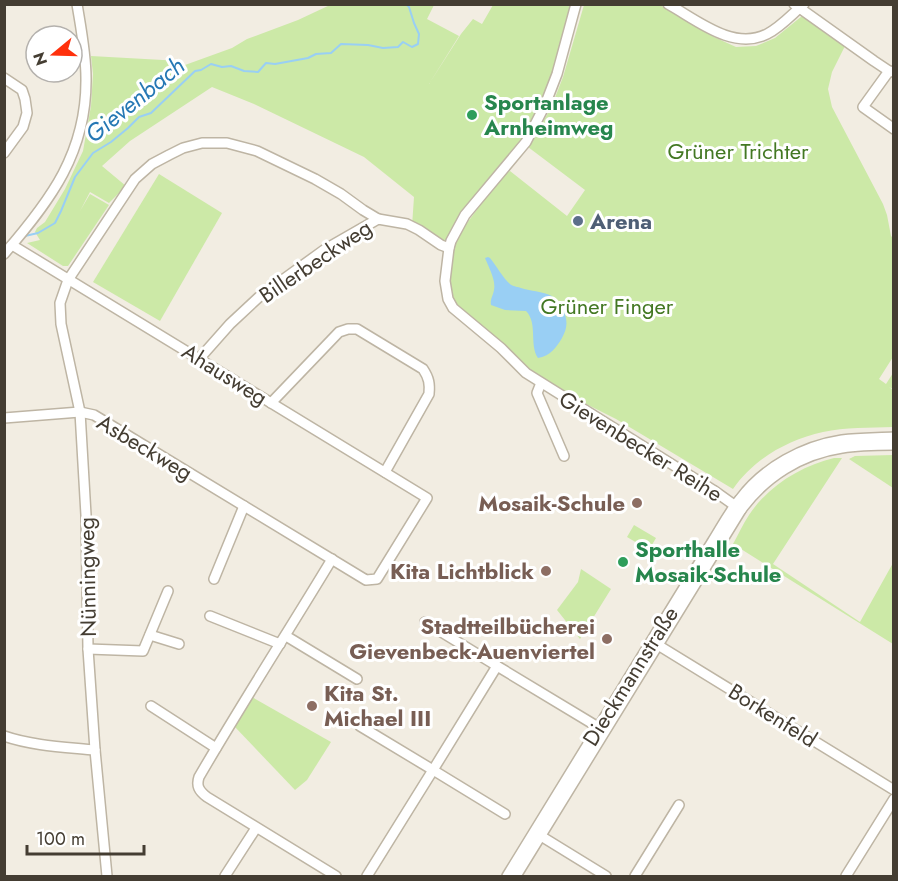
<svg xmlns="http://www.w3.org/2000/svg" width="898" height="881" viewBox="0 0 898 881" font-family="Jost,sans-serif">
<rect width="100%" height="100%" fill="#f2ede2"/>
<g fill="#cce9a7">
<path d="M330,5h104l-7,14 32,17 -30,48 32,-50 12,-15 9,5 11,-19h79l-19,67 -12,30 -19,37 -18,23 -58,86 -34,-22 2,-29 -50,-40 -110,-53 -42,-17 -82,54 -28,25 24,20 -17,17 -19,-11 -10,19 10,-17 19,11 -41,61h-5l-36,-23 13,-3 -5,-8 2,-4 8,-6 20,-33 18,-38 8,-45 2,-32 -2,-18 90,5 4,4 47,-17 15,-9 51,-19z"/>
<path d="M584,5h76l54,32 22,10 20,-1 19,-8 27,-22 43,30 -13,26 -4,17 4,18 51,97 4,11 4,21 2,2v119l-14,22 7,5 7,-11v16l-4,-2 4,3v37c-23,1 -48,0 -70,5 -36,8 -69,27 -90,57l-117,-70 -74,-37 -86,-75 -8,-14 2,-42 10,-24h4l38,-51 8,-5 57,45 18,-26 -57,-43 23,-39 12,-31z"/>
<path d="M159,174l63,39 -62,108 -67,-39z"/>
<path d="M893,455v33l-44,-29 6,-3z"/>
<path d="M834,458h8l-69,106 87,58 33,-59v81l-160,-100c5,-9 10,-20 16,-29 19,-29 52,-49 85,-57z"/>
<path d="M634,525l22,13 -7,12 -22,-13z"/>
<path d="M581,569l30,20 -31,50 -23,-29 21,-28z"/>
<path d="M252,697l79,45 -24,38 -12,10 -61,-64z"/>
</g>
<path fill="#99cff4" d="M488,257l2,1c6,7 13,20 20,26 1,1 6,3 8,3 20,7 38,2 46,25 4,10 3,17 -2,26 -6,10 -12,18 -24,20 -9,-13 0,-35 -12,-47l-21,-1 -14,-5c-1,-6 2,-9 3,-15 2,-10 -5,-22 -9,-32z"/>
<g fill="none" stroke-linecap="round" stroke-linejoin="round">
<path stroke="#99cff4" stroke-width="2" d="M25,236l13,-3 17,-10 6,-12 14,-34 18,-24 18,-11 17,-14 11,-11 12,-4 44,-42 6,-1 10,-6 11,3 9,-1 13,5 14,1 8,-9 9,1 33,-6 8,-4 15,-1 10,-9 27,1 15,3 15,-1 5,-5 9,5 6,-3 1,-10 -5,-11 -5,-16 -3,-3"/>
<defs>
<g id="minor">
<path d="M576,4l-19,70 -12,31 -19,37 -61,73 -14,26 -2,7 -4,33 3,18 5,9 48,40 25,25 187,117 28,20"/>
<path d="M668,4c29,16 65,47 99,30 14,-7 25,-20 37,-30"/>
<path d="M794,4l80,57 15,10 5,1"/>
<path d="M889,71l-26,36 31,22"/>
<path d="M4,78l18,12 3,9 2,14 -4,14 -19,26"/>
<path d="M4,254c47,-54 83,-102 82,-176 0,-24 -5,-49 -9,-74"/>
<path d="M199,359l31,-35 29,-27 65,-47 54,-31 29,5 12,6 22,15 8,3"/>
<path d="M541,383l-4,10 27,63"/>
<path d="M271,403l68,-71 9,-3h9l66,40c6,9 7,15 6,25l-44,78"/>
<path d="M4,418l76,-6 14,3 272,165 11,-1 50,-81 -415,-253"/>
<path d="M332,559c-44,73 -90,144 -133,218 -3,9 0,14 8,20l129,79"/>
<path d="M214,579l30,-73"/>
<path d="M210,616l70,28"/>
<path d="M425,622l72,44"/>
<path d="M150,635l29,9"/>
<path d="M286,636l71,43"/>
<path d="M653,642l241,148"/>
<path d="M88,649l55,2 25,-60"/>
<path d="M151,706l65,42"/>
<path d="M360,726l73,44 -66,106"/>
<path d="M4,736c29,10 61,11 91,14"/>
<path d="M505,814l-72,-44 64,-104 106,64"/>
<path d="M536,833l70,43"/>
<path d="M107,876l-12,-126 -7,-101 -2,-134 -6,-103 -19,-88 -1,-21 8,-23 67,-101 17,-15 17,-9 14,-7 19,-5h25l30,8 58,28 26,15 22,16 15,9"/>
<path d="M225,876l31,-48"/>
<path d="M507,876l205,-334c9,-14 17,-30 28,-43 24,-32 63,-53 102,-59 17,-2 35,-2 52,-3"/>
<path d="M516,876l225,-366c24,-33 60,-56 101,-62 17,-3 34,-3 52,-3"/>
<path d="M635,876l44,-71"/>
<path d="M846,876l48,-77"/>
</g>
</defs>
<use href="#minor" stroke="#beb5a4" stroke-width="12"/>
<use href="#minor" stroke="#fff" stroke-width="9"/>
</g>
<g fill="#2e9e5b" stroke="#fff" stroke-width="2">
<circle cx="472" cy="115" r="6"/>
<circle cx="623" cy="562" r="6"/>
</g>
<circle fill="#5c6f8a" stroke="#fff" stroke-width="2" cx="578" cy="221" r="6"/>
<g fill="#8d6e63" stroke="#fff" stroke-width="2">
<circle cx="637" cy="503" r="6"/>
<circle cx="546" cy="571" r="6"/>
<circle cx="607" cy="639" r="6"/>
<circle cx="312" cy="706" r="6"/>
</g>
<g text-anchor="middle" stroke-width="6" stroke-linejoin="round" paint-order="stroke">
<g font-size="22" font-weight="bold" fill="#27864d" stroke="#fff" text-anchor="start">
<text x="484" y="110">Sportanlage<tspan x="484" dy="25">Arnheimweg</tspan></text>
<text x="635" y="557">Sporthalle<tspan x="635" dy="25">Mosaik-Schule</tspan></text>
</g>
<g font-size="22" fill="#437823" stroke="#fff">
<text x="738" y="159">Grüner Trichter</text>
<text x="607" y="314">Grüner Finger</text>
</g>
<g font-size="22" font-weight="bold" fill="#4e5e75" stroke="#fff" text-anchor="start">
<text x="590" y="229">Arena</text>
</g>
<g font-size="22" fill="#443d32" stroke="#fff">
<text transform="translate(315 261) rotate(-34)" y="8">Billerbeckweg</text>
<text transform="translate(225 374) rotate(32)" y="8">Ahausweg</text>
<text transform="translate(641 446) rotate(32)" y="8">Gievenbecker Reihe</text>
<text transform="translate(145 447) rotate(31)" y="8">Asbeckweg</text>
<text transform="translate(87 577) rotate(-91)" y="8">Nünningweg</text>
<text transform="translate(630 676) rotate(-58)" y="8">Dieckmannstraße</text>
<text transform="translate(773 715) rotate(32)" y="8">Borkenfeld</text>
</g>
<g font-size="22" font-weight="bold" fill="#785e54" stroke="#fff" text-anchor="end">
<text x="625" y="511">Mosaik-Schule</text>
<text x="534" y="579">Kita Lichtblick</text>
<text x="595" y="634">Stadtteilbücherei<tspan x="595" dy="25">Gievenbeck-Auenviertel</tspan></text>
<text x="324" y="701" text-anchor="start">Kita St.<tspan x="324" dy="25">Michael III</tspan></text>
</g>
<g font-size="24" font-style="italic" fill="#2678b4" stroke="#fff">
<text transform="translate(135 100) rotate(-39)" y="8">Gievenbach</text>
</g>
</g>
<rect width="898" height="881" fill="none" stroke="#443d32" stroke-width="12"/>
<g transform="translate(54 54) rotate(251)"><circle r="28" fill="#ffffff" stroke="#b4b1ad" stroke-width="1.5"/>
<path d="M0-4.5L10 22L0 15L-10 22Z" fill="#ff300c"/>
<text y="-9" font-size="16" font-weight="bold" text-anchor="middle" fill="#443d32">N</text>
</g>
<path d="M27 845v9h117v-9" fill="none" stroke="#443d32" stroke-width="3"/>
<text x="36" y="845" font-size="18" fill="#443d32" stroke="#ffffff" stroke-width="4.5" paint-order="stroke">100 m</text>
</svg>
